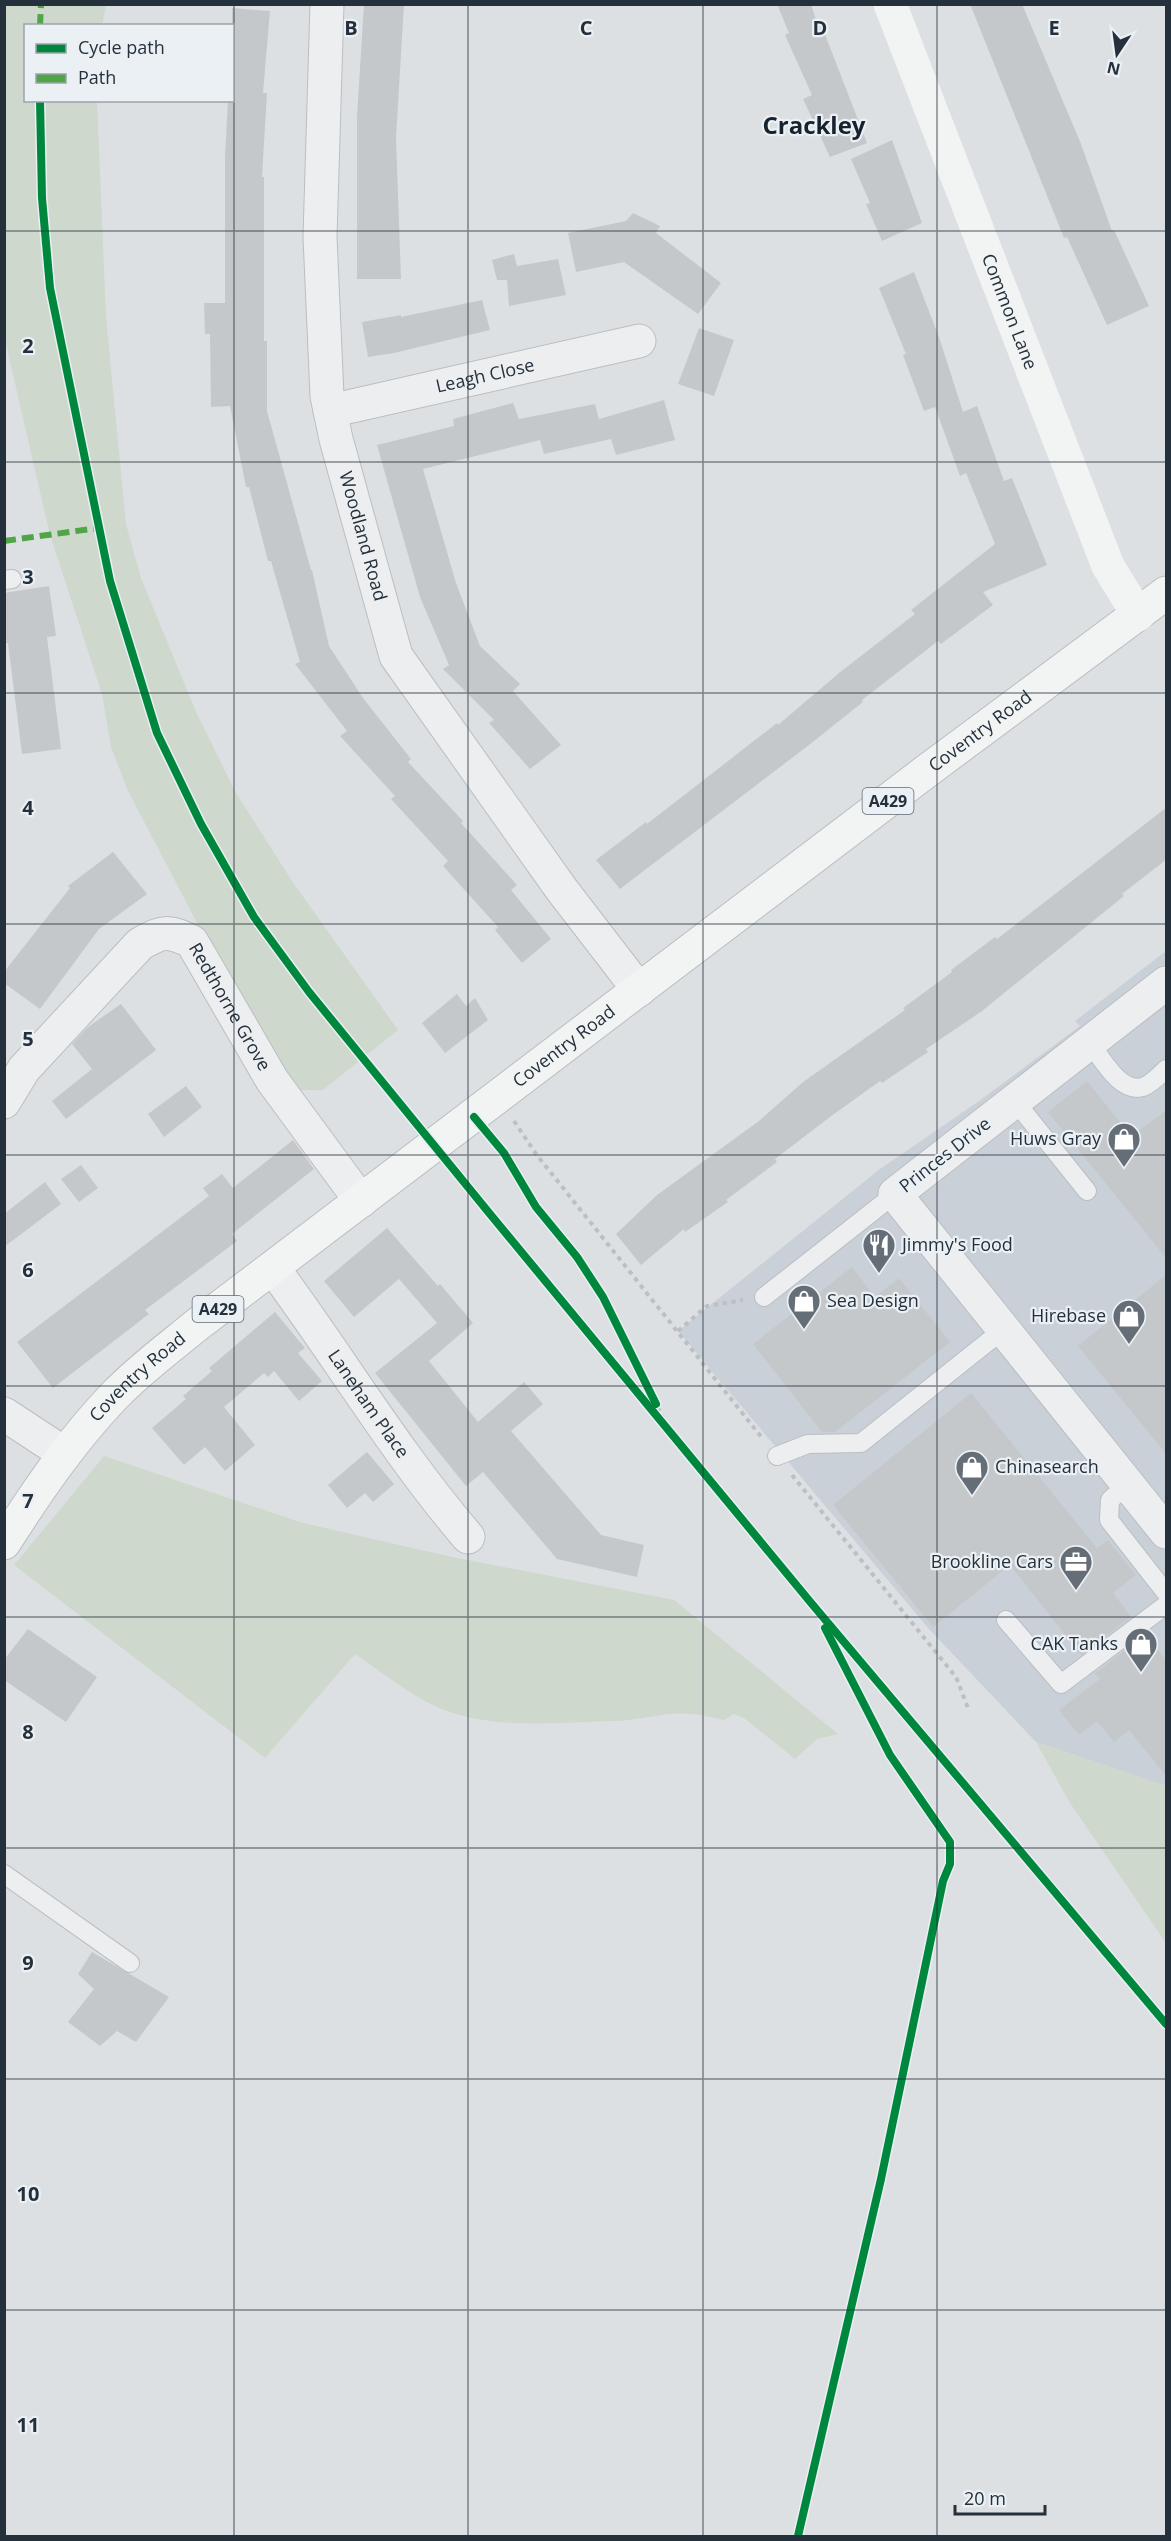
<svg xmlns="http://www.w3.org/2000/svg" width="1171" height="2541" viewBox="0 0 1171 2541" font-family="'Open Sans',sans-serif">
<rect width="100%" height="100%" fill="#dde0e3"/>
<path fill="#cad0d8" d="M1166,951v835l-130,-44 -107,-113 -251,-298 202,-162 99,-68 101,-75 -5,-5z"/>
<g fill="#cfd8cd">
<path d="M4,5h102l-4,20 -76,1v74l71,1 9,216 20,207 15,54 55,134 40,81 56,88 106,149 -75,60h-32l-62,-106 -102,-195 -16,-42 -9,-53 -52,-159 -45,-195z"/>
<path d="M104,1456l199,67 149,34 222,43 164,134 -21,5 -22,20 -51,-41 -10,-4 -10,6c-10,-2 -21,-5 -31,-6 -25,-3 -52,6 -77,7 -57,1 -128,10 -181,-15 -28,-13 -53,-34 -80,-52l-90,104 -251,-193z"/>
<path d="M1036,1742l130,44v157l-96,-140z"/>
</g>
<g fill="#c5c8cb">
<path d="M364,4h40l-8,134 5,141h-44v-163z"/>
<path d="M777,4h34l5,16 3,-1 48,124 -37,14 -27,-58 9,-4 -27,-60 4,-2z"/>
<path d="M970,4h52l59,140 31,87 2,-1 35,76 -42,19 -40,-88 -3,1z"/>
<path d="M232,8l38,3 -7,82h4l-5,84h2v164h3v70l44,159h1l17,76 34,52 48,61 -3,3 55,59 -2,2 56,62 -6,5 40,49 -29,24 -27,-33 3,-3 -55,-61 5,-5 -57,-62 4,-3 -55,-60 7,-5 -52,-67 5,-2 -29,-101h-3l-19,-74h-3l-16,-81 -19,1 -1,-73h-5l-1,-31h21v-147l3,-56h4z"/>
<path d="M892,140l30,83 -40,18 -16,-37 4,-1 -19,-44z"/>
<path d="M633,213l27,13 -4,7 65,50 -23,31 -74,-52 -48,10 -8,-39 58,-12z"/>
<path d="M514,254l3,12 41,-7 8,36 -57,11 -2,-26h-10l-5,-20z"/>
<path d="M914,272l26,68 23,72 14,-6 27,75 8,-3 35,87 -64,27 10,13 -52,39 -3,-3 -76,59 1,2 -54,43 -189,144 -24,-29 50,-38 1,2 130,-101 1,2 61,-52 76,-59 -4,-4 84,-66 -29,-71 -6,3 -25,-69 -11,4 -21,-56 3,-1 -27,-66z"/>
<path d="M482,300l8,30 -96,23 -26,4 -6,-35 39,-7v2z"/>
<path d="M699,328l35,12 -20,56 -36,-12z"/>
<path d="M664,400l11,40 -59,15 -5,-16 -67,15 -4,-14 -117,29 33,114 24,63 40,38 -7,7 48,54 -31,24 -41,-46 5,-3 -51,-51 6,-4 -29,-68 -43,-152 77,-19 -1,-7 60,-16 6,16 76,-15 4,15z"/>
<path d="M49,586l7,50 -9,1 14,112 -39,5 -14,-111 -4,1v-51z"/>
<path d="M1167,807v52l-45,35 2,2 -142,115 -56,38 2,3 -46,31 -2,-2 -50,36 -55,42 2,3 -51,38 2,2 -43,30 -1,-3 -43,36 -25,-31 41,-39 102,-74 44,-39 102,-72 -2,-2 49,-36 -1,-2 44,-33 2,2z"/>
<path d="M113,852l34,42 -48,35 -59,80 -36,-26v-11l66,-84 -2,-2z"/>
<path d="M457,994l9,12 9,-8 13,22 -43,33 -23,-30z"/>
<path d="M121,1004l35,46 -90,69 -14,-18 40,-32 -20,-25 16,-17z"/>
<path d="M1087,1081l44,55 36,-26v149l-119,-147z"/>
<path d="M186,1086l16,21 -38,30 -16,-23z"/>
<path d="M293,1140l21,29 -82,65 5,7 -92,69 4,4 -96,74 -36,-46 192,-146 -6,-8 19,-14 11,14z"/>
<path d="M81,1165l17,23 -19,14 -18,-23z"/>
<path d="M45,1182l16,22 -57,43v-33z"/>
<path d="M387,1228l51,58 2,-2 33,39 -44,38 49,61 46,-40 19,22 -32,27 90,104 43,10 -7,32 -80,-18 -74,-87 -17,14 -91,-113 62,-50 -38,-44 -45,38 -30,-36z"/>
<path d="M852,1267l23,30 24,-19 51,64 -115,90h-13l-69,-88z"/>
<path d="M1167,1274v181l-89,-109z"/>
<path d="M275,1312l30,36 -7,5 24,28 -23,20 -25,-30 -6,6 -4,-4 -40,34 31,38 -30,26 -20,-24 -21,18 -32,-37 34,-29 -3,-3 29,-25 -3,-3z"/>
<path d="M971,1393l126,155 11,-8 28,35 -23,18 18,24 -50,38 -71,-90 -77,62 -100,-122z"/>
<path d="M367,1452l27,32 -21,18 -8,-9 -18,15 -19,-23z"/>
<path d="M28,1629l69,48 -31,45 -62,-42v-20z"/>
<path d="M1145,1635l22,26v116l-38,-47 -15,12 -17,-21 -18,14 -20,-25 41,-31 -5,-6z"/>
<path d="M92,1952l77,45 -33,45 -19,-11 -17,15 -32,-24 26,-33 -16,-15z"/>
</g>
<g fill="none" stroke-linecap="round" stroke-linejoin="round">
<defs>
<g id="lane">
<path d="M4,580l8,-1"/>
<path d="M1090,1043c11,14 30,51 53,44 8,-3 17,-12 23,-18"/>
<path d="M1015,1101l72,90"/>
<path d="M764,1297l131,-103"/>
<path d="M777,1456l31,-12 53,-1 143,-114"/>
<path d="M1128,1484l-18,16 -1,20 57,73"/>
<path d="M1006,1620l55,64 105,-79"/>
<path d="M4,1874l126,89"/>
</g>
<g id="street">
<path id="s1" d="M327,4l-7,233 7,159 9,43 60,217 166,234 77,100"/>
<path id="s2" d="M330,411l309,-70"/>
<path d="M1166,983l-271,211 271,338"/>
<path id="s3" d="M4,1102l20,-33 116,-125c23,-13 28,-14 52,-2l80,138 89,121"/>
<path id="s4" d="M273,1268c66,89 123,185 195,269"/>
<path d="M4,1414l61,40"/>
</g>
<g id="primary">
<path id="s6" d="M4,1543c33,-52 68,-103 110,-147 26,-27 56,-49 84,-72l726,-551 242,-180"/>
</g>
</defs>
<use href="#lane" stroke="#bbbec1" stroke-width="20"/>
<use href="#street" stroke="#bbbec1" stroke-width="35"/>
<use href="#primary" stroke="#b9bdc1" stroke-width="35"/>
<g stroke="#bcc0c4" stroke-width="4" stroke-dasharray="4.5 4.5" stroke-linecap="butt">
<path d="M514,1121l22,33 227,285"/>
<path d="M493,1140l11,13 32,54 41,50 26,40 65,131"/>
<path d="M678,1331l29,-25 36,-6"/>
<path d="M792,1475l164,202 12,31"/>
</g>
<use href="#lane" stroke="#edeef0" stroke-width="18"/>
<use href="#street" stroke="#edeef0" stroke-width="33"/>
<path stroke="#f2f4f4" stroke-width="33" id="s5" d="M890,4l218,562 30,49"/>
<use href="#primary" stroke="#f2f4f4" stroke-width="33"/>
<g stroke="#50a546" stroke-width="6" stroke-dasharray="12 6" stroke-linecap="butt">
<path d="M40,26l1,-22"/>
<path d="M4,541l94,-13"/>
</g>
<defs>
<g id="cycleway">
<path d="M40,100l2,98 8,90 60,293 47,152 44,91 53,93 55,75 181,222 322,390 354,420"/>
<path d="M474,1117l30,36 32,54 41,50 26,40 53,107"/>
<path d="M798,2536l83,-357 62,-298 7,-17v-22l-60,-87 -65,-127"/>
</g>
</defs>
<use href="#cycleway" stroke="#eaf0f4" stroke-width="11"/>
<use href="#cycleway" stroke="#00873e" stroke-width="8"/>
</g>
<path fill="none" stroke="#24313d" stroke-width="1.5" stroke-opacity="0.55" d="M234,4v2532M468,4v2532M703,4v2532M937,4v2532M4,231h1162M4,462h1162M4,693h1162M4,924h1162M4,1155h1162M4,1386h1162M4,1617h1162M4,1848h1162M4,2079h1162M4,2310h1162"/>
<defs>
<symbol id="shop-pin" viewBox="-11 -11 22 30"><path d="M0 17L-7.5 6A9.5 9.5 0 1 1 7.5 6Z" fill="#656e77" stroke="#eaf0f4"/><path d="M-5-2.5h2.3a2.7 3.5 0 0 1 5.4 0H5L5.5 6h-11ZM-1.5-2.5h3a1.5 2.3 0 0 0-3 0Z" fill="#fff"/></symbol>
<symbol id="restaurant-pin" viewBox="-11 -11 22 30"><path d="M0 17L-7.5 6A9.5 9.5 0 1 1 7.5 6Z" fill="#656e77" stroke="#eaf0f4"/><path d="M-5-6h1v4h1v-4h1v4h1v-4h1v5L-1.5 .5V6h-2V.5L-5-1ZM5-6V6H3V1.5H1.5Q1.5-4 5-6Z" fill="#fff"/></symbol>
<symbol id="office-pin" viewBox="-11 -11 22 30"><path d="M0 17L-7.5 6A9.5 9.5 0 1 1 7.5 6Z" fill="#656e77" stroke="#eaf0f4"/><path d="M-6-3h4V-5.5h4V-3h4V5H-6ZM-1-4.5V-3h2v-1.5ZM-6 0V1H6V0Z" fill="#fff"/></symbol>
</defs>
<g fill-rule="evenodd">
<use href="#shop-pin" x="1105" y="1120" width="38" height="52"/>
<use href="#restaurant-pin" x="860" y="1226" width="38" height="52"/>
<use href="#shop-pin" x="785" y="1282" width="38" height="52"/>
<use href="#shop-pin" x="1110" y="1297" width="38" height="52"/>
<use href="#shop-pin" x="953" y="1448" width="38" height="52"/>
<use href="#office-pin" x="1057" y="1543" width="38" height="52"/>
<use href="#shop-pin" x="1122" y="1625" width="38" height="52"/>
</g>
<g text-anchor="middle" stroke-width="4.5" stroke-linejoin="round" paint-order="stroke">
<g fill="#eaf0f4" stroke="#5f6a74" stroke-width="1.5">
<rect x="862.5" y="788" width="51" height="26" rx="4.5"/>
<rect x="192.5" y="1296" width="51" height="26" rx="4.5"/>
</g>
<g font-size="16" font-weight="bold" fill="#24313d">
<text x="888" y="807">A429</text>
<text x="218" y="1315">A429</text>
</g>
<g font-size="18" fill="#24313d" stroke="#eaf0f4">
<text dy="6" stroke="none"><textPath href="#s5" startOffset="330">Common Lane</textPath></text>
<text dy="6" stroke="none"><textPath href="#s2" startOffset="159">Leagh Close</textPath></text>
<text dy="6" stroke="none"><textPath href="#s1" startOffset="537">Woodland Road</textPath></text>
<text dy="6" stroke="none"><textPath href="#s6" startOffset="1276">Coventry Road</textPath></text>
<text dy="6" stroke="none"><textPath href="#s3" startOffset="340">Redthorne Grove</textPath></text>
<text dy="6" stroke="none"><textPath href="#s6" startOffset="754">Coventry Road</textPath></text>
<text transform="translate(945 1155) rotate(-38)" y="6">Princes Drive</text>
<text dy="6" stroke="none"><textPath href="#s6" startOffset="214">Coventry Road</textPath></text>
<text dy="6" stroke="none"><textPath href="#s4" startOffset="166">Laneham Place</textPath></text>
</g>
<g font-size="18" fill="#24313d" stroke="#eaf0f4" text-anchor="end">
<text x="1101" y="1145">Huws Gray</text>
<text x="902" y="1251" text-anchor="start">Jimmy's Food</text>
<text x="827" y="1307" text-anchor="start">Sea Design</text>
<text x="1106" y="1322">Hirebase</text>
<text x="995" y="1473" text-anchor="start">Chinasearch</text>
<text x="1053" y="1568">Brookline Cars</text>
<text x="1118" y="1650">CAK Tanks</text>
</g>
<g font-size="24" font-weight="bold" fill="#16222d" stroke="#eaf0f4">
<text x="814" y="134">Crackley</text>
</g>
</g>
<g font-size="20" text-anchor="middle" font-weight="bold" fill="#24313d" stroke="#eaf0f4" stroke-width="4.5" stroke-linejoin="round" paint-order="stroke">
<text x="351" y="35">B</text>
<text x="586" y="35">C</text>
<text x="820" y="35">D</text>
<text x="1054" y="35">E</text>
<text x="28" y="353">2</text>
<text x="28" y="584">3</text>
<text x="28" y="815">4</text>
<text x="28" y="1046">5</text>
<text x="28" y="1277">6</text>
<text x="28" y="1508">7</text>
<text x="28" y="1739">8</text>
<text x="28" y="1970">9</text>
<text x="28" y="2201">10</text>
<text x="28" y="2432">11</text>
</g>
<rect width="1171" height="2541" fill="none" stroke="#24313d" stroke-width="12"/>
<rect x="24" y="24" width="210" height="78" fill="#eaf0f4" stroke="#9ba4ab" stroke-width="1.5"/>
<rect x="36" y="44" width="30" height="9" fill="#00873e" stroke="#9ba4ab" stroke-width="1.5"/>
<text x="78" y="54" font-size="18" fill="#24313d">Cycle path</text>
<rect x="36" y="74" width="30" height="9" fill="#50a546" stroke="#9ba4ab" stroke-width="1.5"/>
<text x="78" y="84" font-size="18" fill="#24313d">Path</text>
<g transform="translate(1117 54) rotate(193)" stroke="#eaf0f4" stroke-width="4.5" paint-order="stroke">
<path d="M0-4.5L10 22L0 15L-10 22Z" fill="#24313d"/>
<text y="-9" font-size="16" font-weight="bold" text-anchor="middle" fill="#24313d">N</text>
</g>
<path d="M955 2505v9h90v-9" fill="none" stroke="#24313d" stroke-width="3"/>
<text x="964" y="2505" font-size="18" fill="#24313d" stroke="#eaf0f4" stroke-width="4.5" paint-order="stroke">20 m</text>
</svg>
